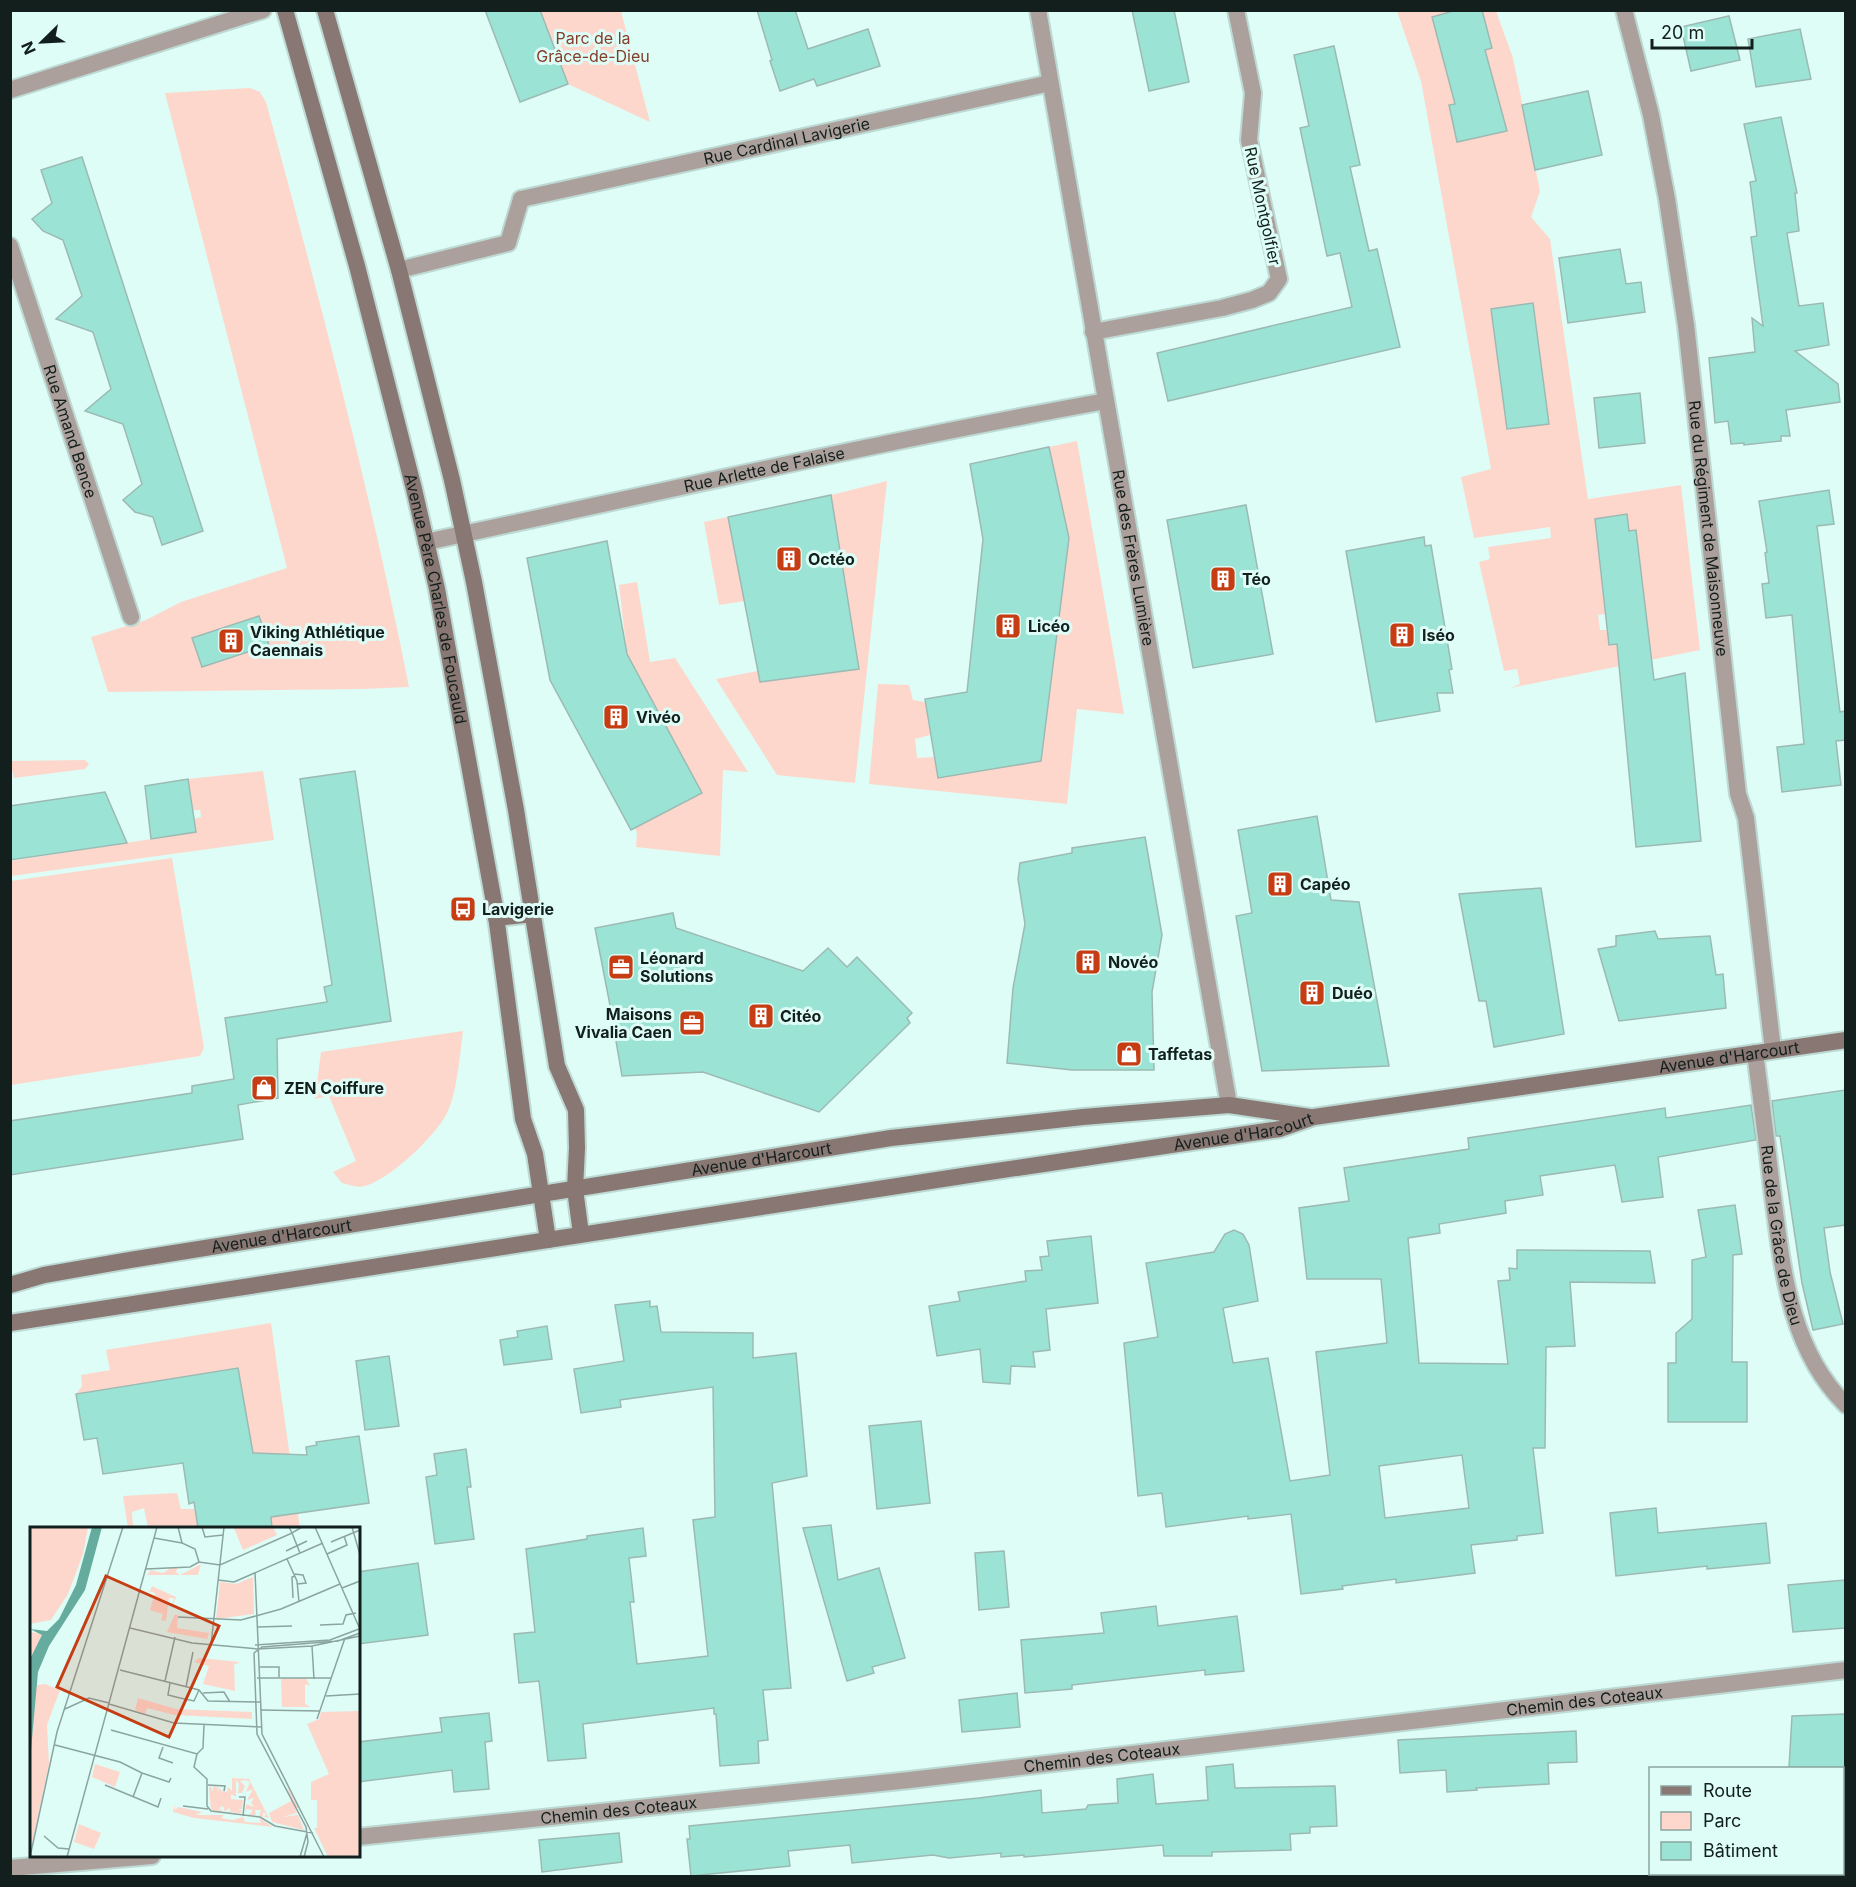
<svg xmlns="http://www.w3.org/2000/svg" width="1856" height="1887" viewBox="0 0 1856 1887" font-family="Inter,sans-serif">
<rect width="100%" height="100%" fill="#ddfdf6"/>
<g fill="#fed7cc" fill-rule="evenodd">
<path d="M540,11h81l29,111 -82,-38z"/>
<path d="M1397,11h60l-25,6 23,90 -5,1 9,34 43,-10 4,-2 -8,-34 -17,-45 1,-40h14l17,47 27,133 -9,26 19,22 38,260 93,-14 19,165 -190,38 10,-4 -3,-15 -13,2 -25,-109 11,-3 -2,-12 63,-9 -1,-11 -76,11 -13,-61 30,-8 -70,-388zM1533,303l16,121 -42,5 -16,-120zM1626,514l3,17 6,-1 14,111 -40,4 -2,-15h-7l-2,-15 7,-1 -10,-95z"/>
<path d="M250,88l10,4 6,10c53,194 104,388 143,585l-47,2 -254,3 -17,-55 55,-17 35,-18 106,-34 -122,-475z"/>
<path d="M1077,441l47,273 -47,-5 -10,95 -198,-20 9,-100 31,1 4,15 12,2 5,33 -15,4 2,19 17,-1 4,21 103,-17 28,-223 -20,-91z"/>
<path d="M887,481l-32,302 -78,-8 -61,-96 42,-8 3,11 98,-13 -28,-174z"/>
<path d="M728,517l17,84 -26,4 -15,-83z"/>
<path d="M637,582l13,80 25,-4 73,114 -25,-2 -3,86 -84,-9 1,-14 -2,-5 66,-36 -74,-138 -8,-69z"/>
<path d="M85,760l4,4 -4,5 -71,9 -4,-17z"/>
<path d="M263,771l11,69 -263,36v-15l185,-29 -2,-13 7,-2 -1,-7h-7l-5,-31z"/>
<path d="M172,858l32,190 -4,8 -189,29v-204z"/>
<path d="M463,1031c-3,23 -6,62 -16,82 -11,23 -61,71 -87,74 -5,0 -13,-3 -18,-4l-9,-11 23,-11 -27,-65 -14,3 6,-47z"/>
<path d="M271,1323l29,205h-28l-9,-74 -10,-1 -15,-85 -162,26 6,-8 -1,-11 29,-5 -4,-20z"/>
<path d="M177,1493l4,16h14l3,19h-50l-4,-20 -12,4 1,16h-5l-5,-32z"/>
</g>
<g fill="#9be4d5" stroke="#9cbab3" stroke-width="1.5" fill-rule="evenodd">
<path d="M485,10h55l28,74 -48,18z"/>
<path d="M757,10h38l13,39 60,-20 12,37 -63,20 -3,-7 -34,12 -10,-30 2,-1z"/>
<path d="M1132,10h42l15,72 -40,9z"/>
<path d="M1457,10h25l10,38 -7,2 22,81 -50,11 -8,-37 6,-1 -23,-87z"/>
<path d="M1729,16l11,44 -49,11 -10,-44z"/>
<path d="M1800,29l11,50 -55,8 -8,-48z"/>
<path d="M1334,46l26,119 -10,2 19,84 8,-2 23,98 -232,54 -11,-48 195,-46 -12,-54 -13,3 -27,-128 9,-2 -15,-71z"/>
<path d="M1588,91l14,64 -67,15 -13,-65z"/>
<path d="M1781,117l16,76h-2l4,38 -12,2 12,73 24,-3 6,42 -34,6 43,33 2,18 -54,8 4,26h-9v5l-37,4v-2l-13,1 -3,-23 -13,2 -6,-65 46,-6 -3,-34 11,8 -12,-89 6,-1 -7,-54 6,-1 -12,-57z"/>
<path d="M82,157l121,374 -41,14 -9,-28 -18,-5 -12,-12 19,-16 -19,-60 -38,-13 26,-22 -18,-57 -37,-13 26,-23 -19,-56 -20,-9 -11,-12 20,-16 -11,-33z"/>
<path d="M1620,249l6,35 15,-2 4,30 -77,11 -9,-65z"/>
<path d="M1533,303l16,121 -42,5 -16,-120z"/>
<path d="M1640,393l5,50 -46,5 -5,-50z"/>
<path d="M1049,447l20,91 -28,223 -103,17 -13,-79 42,-7 16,-153 -13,-75z"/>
<path d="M1829,490l5,34 -17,2 23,186 5,-1v29l-9,1 5,44 -59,7 -5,-45 27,-3 -12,-129 -26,3 -4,-34 7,-1 -4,-30 2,-1 -8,-51z"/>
<path d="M831,495l28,174 -99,13 -32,-165z"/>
<path d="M1246,505l27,149 -80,14 -26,-148z"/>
<path d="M1627,514l2,17 7,-1 18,150 31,-7 16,168 -65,6 -19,-203 -8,1 -14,-126z"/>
<path d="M1424,537l1,9 6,-1 21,124 -3,1 4,23h-16l3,18 -64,11 -30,-171z"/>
<path d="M607,541l20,113 75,139 -71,37 -81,-150 -23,-122z"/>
<path d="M259,616l10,29 -67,22 -10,-29z"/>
<path d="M355,771l36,250 -114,18 1,59 -40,7 5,34 -233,36v-54l182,-28v-7l42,-7 -9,-61 102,-16 -3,-15 8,-2 -32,-206z"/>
<path d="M188,779l8,53 -45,7 -6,-53z"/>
<path d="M105,792l22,51 -117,17v-54z"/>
<path d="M1317,816l14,84 28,2 30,164 -127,5 -26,-155 16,-3 -14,-83z"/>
<path d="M1145,837l17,98 -10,57 2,78h-82l-65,-7 6,-75 12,-64 -7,-45 2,-16 52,-10v-5z"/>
<path d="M1541,888l23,146 -70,13 -8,-46h-7l-20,-107z"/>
<path d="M673,913l3,15 127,43 25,-23 19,19 10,-10 55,56 -5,5 3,5 -91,89 -116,-40 -81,4 -13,-76 -14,-72z"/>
<path d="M1655,931l3,8 52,-3 6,39 7,-1 3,34 -107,13 -21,-72 18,-3v-10z"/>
<path d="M1845,1090v135l-21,3 6,44 13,52 -30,6 -11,-47 -22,-147h-4l-4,-35z"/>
<path d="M1751,1105l5,35 -98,17 5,40 -41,5 -7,-37 -75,11 3,19 -38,6 1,12 -67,11 1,9 -32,5 11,125 89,1 -10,-83 12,-1 -1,-12 8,1v-19l133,1 5,32 -85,-1 5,64 -29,1 -1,101h-12l10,85 -26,3v4l-46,5 4,28 -79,10v-4l-54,7 1,3 -42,5 -10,-80 -43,5v-3l-82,11 -4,-34 -24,3 -14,-153 34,-6 -12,-74 68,-11 11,-18 9,-4 9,4 6,11 9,56 -35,7 10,55 35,-5 22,123 40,-6 -14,-123 71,-9 -6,-64h-74l-8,-71 50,-7 -5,-33 125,-19 -1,-11 197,-30 1,10zM1462,1455l7,53 -84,10 -6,-52z"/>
<path d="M1735,1205l7,49 -9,1 -1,107h15v60h-79v-59h8v-30l16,-14v-59l14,-3 -8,-47z"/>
<path d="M1091,1236l7,67 -52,6 4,41 -17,2 2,15 -24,-1 -1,18 -27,-2 -3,-33 -43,7 -8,-50 31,-5 -2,-9 68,-11 -1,-10 17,-1 -2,-13 9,-1 -2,-15z"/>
<path d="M650,1301v6l7,-1 4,26 92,1v25l43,-5 11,123 -35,7 19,205 -28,2 5,50 -10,1 1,22 -39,3 -4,-52h-2v-6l-131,16 3,34 -38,3 -9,-80 -20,2 -5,-49 21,-2 -9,-83 61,-10v-3l56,-8 3,28 -17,2 5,44h-4l7,62 71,-8 -15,-136 22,-3 -2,-130 -93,13 1,7 -40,6 -7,-44 50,-8 -9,-56z"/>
<path d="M547,1326l5,33 -48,6 -4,-25 18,-3 -1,-6z"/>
<path d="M389,1356l10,70 -34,4 -9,-69z"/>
<path d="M238,1368l15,85 54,2 -1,-8 11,-2 -1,-3 43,-6 10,67 -98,14 1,11h-74l-4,-26 -5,2 -6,-41 -80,11 -6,-36 -13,2 -8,-46z"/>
<path d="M921,1421l9,82 -53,6 -8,-83z"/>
<path d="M466,1449l5,38h-4l7,52 -39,5 -9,-67 11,-2 -3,-21z"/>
<path d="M1656,1508l2,25 108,-10 4,40 -63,6v-3l-91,10 -6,-63z"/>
<path d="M831,1525l7,55 41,-12 26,90 -33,9 2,6 -27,8 -44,-153z"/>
<path d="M1004,1551l5,56 -30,3 -4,-57z"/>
<path d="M418,1563l10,72 -70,9v-72z"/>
<path d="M1845,1580v48l-52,4 -5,-47z"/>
<path d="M1156,1606l2,20 79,-10 7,55 -39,4v-5l-133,15v4l-47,4 -4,-53 83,-7 -3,-20z"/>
<path d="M1017,1693l3,34 -58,5 -3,-32z"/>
<path d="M489,1713l3,28 -7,1 4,47 -35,3 -2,-22 -94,12v-40l84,-10 -2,-14z"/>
<path d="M1845,1714v54h-56l3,-52z"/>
<path d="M1576,1731l1,31 -29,1 1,21 -73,4 1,2 -30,2 -1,-22 -46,3 -2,-33z"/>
<path d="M1233,1764l2,24 100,-2 2,40 -27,1v6l-20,1 1,16 -79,2v4h-48l-1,-11 -139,12v-2l-23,2v-4l-52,5 -16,-3 -81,8 -2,-18 -62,6 2,15 -99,10 -4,-37h3l-1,-13 290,-28 62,-8 1,23 44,-4 2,-4 30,-2 -1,-24 36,-5 3,30 52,-4 -2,-33z"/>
<path d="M619,1833l3,29 -80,10 -3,-32z"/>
</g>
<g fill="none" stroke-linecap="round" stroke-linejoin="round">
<defs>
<path id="service" d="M399,270l109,-27 13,-44"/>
<g id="minor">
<path id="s1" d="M1038,10l191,1095"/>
<path id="s2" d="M1624,10l27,105 16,84 19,126 52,469 8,24 27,232"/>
<path id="s3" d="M521,199l529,-116"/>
<path id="s4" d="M10,246l121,371"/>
<path d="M1093,332l129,-24 30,-8 17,-7 10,-14 -30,-139 4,-47 -17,-83"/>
<path id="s5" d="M426,542c226,-48 452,-100 680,-141"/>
<path id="s6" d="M1755,1053c6,45 12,91 17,136 10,75 16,159 74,216"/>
</g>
<g id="tertiary">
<path d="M10,90l253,-80"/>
<path id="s7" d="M358,1837l552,-57 936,-110"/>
<path d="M10,1868l142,-12"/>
</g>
<g id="secondary">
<path id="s8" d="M285,10l72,256 57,223 23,100 58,319 28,211 12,35 13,86"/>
<path d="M325,10l74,260 53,210 22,102 42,228 41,256 19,44 1,38 -2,41 6,45"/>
<path d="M496,918l37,-4"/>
<path id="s9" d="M10,1285l34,-10 86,-15 761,-122 192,-21 146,-12 81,12"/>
<path id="s10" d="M10,1323l959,-148 311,-46 34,-12 532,-77"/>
</g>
</defs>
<use href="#service" stroke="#bdd9d3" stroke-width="20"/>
<use href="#minor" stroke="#bdd9d3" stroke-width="20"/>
<use href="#tertiary" stroke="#bdd9d3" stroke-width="20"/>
<use href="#secondary" stroke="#bdd9d3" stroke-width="20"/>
<use href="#service" stroke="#aca09c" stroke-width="16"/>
<use href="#minor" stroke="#aca09c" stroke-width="16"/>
<use href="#tertiary" stroke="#aca09c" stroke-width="16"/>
<use href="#secondary" stroke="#887772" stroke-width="16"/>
</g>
<defs>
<symbol id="building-square" viewBox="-11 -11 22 22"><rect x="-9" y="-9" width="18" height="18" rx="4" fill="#c63d13" stroke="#ddfdf6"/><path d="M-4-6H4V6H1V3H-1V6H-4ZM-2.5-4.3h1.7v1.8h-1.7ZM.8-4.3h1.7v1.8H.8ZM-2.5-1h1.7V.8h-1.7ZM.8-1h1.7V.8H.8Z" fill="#fff"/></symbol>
<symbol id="bus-square" viewBox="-11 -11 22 22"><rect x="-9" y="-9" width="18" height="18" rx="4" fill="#c63d13" stroke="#ddfdf6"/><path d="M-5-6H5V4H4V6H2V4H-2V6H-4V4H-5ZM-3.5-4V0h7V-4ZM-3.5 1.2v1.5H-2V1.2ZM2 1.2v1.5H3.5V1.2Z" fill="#fff"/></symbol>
<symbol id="office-square" viewBox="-11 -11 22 22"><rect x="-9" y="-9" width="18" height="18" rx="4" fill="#c63d13" stroke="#ddfdf6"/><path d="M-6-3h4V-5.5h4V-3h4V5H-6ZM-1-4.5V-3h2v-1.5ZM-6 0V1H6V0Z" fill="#fff"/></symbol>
<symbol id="shop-square" viewBox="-11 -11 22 22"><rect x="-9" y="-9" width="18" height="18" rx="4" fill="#c63d13" stroke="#ddfdf6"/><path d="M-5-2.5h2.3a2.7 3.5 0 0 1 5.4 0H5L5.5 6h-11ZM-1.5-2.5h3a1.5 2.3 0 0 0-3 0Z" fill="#fff"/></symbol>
</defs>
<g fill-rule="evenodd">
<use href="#building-square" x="774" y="544" width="30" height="30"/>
<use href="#building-square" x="1208" y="564" width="30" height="30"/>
<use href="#building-square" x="993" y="611" width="30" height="30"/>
<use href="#building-square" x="1387" y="620" width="30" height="30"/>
<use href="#building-square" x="216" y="626" width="30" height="30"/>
<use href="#building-square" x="601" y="702" width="30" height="30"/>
<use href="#building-square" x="1265" y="869" width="30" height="30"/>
<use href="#bus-square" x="448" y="894" width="30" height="30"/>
<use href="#building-square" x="1073" y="947" width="30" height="30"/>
<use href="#office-square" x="606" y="952" width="30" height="30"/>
<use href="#building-square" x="1297" y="978" width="30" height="30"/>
<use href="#building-square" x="746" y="1001" width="30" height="30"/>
<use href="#office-square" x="677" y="1008" width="30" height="30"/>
<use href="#shop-square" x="1114" y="1039" width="30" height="30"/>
<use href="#shop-square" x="249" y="1073" width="30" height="30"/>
</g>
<g text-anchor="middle" stroke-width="6" stroke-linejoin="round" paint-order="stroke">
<g font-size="16" fill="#853d29" stroke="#ddfdf6">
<text x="593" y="44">Parc de la<tspan x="593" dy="18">Grâce-de-Dieu</tspan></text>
</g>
<g font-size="16" fill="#131f1c" stroke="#ddfdf6">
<text dy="6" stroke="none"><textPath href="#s3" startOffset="272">Rue Cardinal Lavigerie</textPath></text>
<text transform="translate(1263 206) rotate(78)" y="6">Rue Montgolfier</text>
<text dy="6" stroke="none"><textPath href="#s4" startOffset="195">Rue Amand Bence</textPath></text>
<text dy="6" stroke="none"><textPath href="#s5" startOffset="346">Rue Arlette de Falaise</textPath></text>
<text dy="6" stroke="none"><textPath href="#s2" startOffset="526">Rue du Régiment de Maisonneuve</textPath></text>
<text dy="6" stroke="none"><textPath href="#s1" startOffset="556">Rue des Frères Lumière</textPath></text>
<text dy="6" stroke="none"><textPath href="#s8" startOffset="608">Avenue Père Charles de Foucauld</textPath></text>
<text dy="6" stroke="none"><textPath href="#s10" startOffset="1740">Avenue d'Harcourt</textPath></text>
<text dy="6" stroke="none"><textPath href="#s10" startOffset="1248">Avenue d'Harcourt</textPath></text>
<text dy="6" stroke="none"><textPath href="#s9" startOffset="762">Avenue d'Harcourt</textPath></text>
<text dy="6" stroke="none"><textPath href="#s9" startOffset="276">Avenue d'Harcourt</textPath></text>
<text dy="6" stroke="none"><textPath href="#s6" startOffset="184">Rue de la Grâce de Dieu</textPath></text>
<text dy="6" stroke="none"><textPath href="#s7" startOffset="1234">Chemin des Coteaux</textPath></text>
<text dy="6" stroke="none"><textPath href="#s7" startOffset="748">Chemin des Coteaux</textPath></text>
<text dy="6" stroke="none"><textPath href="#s7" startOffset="262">Chemin des Coteaux</textPath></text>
</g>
<g font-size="16" font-weight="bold" fill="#131f1c" stroke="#ddfdf6" text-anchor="start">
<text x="808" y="565">Octéo</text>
<text x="1242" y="585">Téo</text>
<text x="1028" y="632">Licéo</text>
<text x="250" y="638">Viking Athlétique<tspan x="250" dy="18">Caennais</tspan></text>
<text x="1422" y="641">Iséo</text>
<text x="636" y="723">Vivéo</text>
<text x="1300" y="890">Capéo</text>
<text x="482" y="915">Lavigerie</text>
<text x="640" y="964">Léonard<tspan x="640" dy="18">Solutions</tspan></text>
<text x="1108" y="968">Novéo</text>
<text x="1332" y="999">Duéo</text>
<text x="672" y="1020" text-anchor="end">Maisons<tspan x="672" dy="18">Vivalia Caen</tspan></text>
<text x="780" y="1022">Citéo</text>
<text x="1148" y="1060">Taffetas</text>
<text x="284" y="1094">ZEN Coiffure</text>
</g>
</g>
<g transform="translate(30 1527)">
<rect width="330" height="330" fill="#ddfdf6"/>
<path d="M0,0h58l-5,27 -15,40 -17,26 -21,4zM243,0l4,8 -34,15 -9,-22zM171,37l-3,11h-51l4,-5 12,3 9,-6h6l-2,5 4,3zM223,50l1,37 -38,5 4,-37 16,2zM122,59l24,11 -5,14 3,-13h-5l-3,23 -5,-1 2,-6 -13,-4 5,-17 -11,-3 6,1zM145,87l3,1 -1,13 32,5 -2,6 -40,-7zM0,105l13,2 -13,25zM169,131l41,4 -6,3 1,26 -32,-7 6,-18 -15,-4zM276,151l4,8 -5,-2v20l6,3h-29l-1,-28zM15,157l15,6 -13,35 2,39 -19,89v-92l6,-76zM108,171l38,11 76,3v7l-77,-4 -28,-7 -2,6 -10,-4zM330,184v144l-32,2 -14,-29h3v-28h-6v-18l18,-8 -22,-50 12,-5 2,-7zM65,237l25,8 -5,15 -23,-10zM202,251l17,1 20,39 -5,-1 2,-3 -3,-2v5l-4,-1 2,-6h-6l1,5h-7l4,-5 -6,-1 -2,4 1,-9 8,3 -3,-4 3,-5 -7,2 6,-11 -7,3 4,-10 -5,-2 -5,1 5,5 -3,7h-4l1,-9 -3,-4v17l-5,-3v5l12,1 -1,9h-5l5,1 -1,3 -15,-1 5,-1 -2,-3 -4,4 -2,-6 -4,2 4,4 -12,-2 -2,-22 2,-2 2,6v-6l4,1 2,6 -1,-6 4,4 5,1 1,-5 4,4zM257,260l12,21h-4l2,5 -15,4 16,-2 6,15 -32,-8 -3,-9 22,-12zM145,277v6l3,-3 24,5 -6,3h28l-3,3 12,2 10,-3 2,5 16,1 -2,-5 14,9 -79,-9 -21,-6zM49,297l22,9 -7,16 -20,-7z" fill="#fed7cc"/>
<path d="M62,0h10l-17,63 -36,56 -11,26 -8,89v-102l12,-24 -12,-6 17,2 12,-12 17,-34z" fill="#65ac9e"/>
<path fill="none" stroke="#8ca49f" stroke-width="1.5" d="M148,0l4,16 13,6 4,13M172,0l3,10 18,-2M259,0l3,6 10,-6M285,0l44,100M322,0l8,28M124,11l28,5M301,15l29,-12M256,24l21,-10M297,27l20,-9 -3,-9M257,32l10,22 2,21M116,42l44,-2 9,-5 21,3 72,-32 8,20M225,45l7,162 62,123M264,47l9,1 3,8 -9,1M188,53l16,2 89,-39M312,61l18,-7M263,71l-1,-21 3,-1M148,90l63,3 40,-11 59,-25M290,98l23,-1 3,-9 10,-2M227,100l35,-1M100,101l62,15 66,6 54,-3 48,-10M181,118l13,-118M225,118l75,-5 29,-11M282,119l2,33M229,140h20v10M90,143l79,20 9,11 52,1M227,151h74M135,154l10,-44M140,156l-2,12 12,3 14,3 5,-11M156,160l7,-35M173,166l21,-1 6,10M296,169l34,-2M79,177l65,19 87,4M35,182l24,-11 20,5M230,183l60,1M287,192l28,-81M81,203l86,24 6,-6 1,-23M25,218l65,17 22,11M133,220l-4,11 14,5M167,227l-3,13 13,12v27l4,5 49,6 15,9 38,7M75,258l53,22 3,-9M178,258l17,1 -1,5M103,270l9,-24 27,9 2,-4M209,270h6l-2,19M153,279l25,3M14,309l14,12 11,1M0,330l27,-125 66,-205M37,330l90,-330M270,330l7,-24M274,330l4,-15 -2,-15 -49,-93 -3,-81 8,-6 76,-6 22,-8"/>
<path fill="#c63d13" fill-opacity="0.15" stroke="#c63d13" stroke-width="3" d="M76,49l113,50 -50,111 -112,-50z"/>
<rect width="330" height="330" fill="none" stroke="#131f1c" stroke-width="3"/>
</g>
<rect width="1856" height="1887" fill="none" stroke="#131f1c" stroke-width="24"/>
<rect x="1649" y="1767" width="195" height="108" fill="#ddfdf6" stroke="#8ca49f" stroke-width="1.5"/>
<rect x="1661" y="1786" width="30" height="9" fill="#887772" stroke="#8ca49f" stroke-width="1.5"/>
<text x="1703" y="1797" font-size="18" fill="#131f1c">Route</text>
<rect x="1661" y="1812" width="30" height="18" fill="#fed7cc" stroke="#8ca49f" stroke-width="1.5"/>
<text x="1703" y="1827" font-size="18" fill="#131f1c">Parc</text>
<rect x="1661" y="1842" width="30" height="18" fill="#9be4d5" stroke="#8ca49f" stroke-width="1.5"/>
<text x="1703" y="1857" font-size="18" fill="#131f1c">Bâtiment</text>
<g transform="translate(42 42) rotate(246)" stroke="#ddfdf6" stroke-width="4.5" paint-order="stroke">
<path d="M0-4.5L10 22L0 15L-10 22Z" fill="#131f1c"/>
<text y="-9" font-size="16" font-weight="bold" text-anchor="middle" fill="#131f1c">N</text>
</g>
<path d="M1652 39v9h100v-9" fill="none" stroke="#131f1c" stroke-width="3"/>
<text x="1661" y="39" font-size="18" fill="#131f1c" stroke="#ddfdf6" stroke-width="4.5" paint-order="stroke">20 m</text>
</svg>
